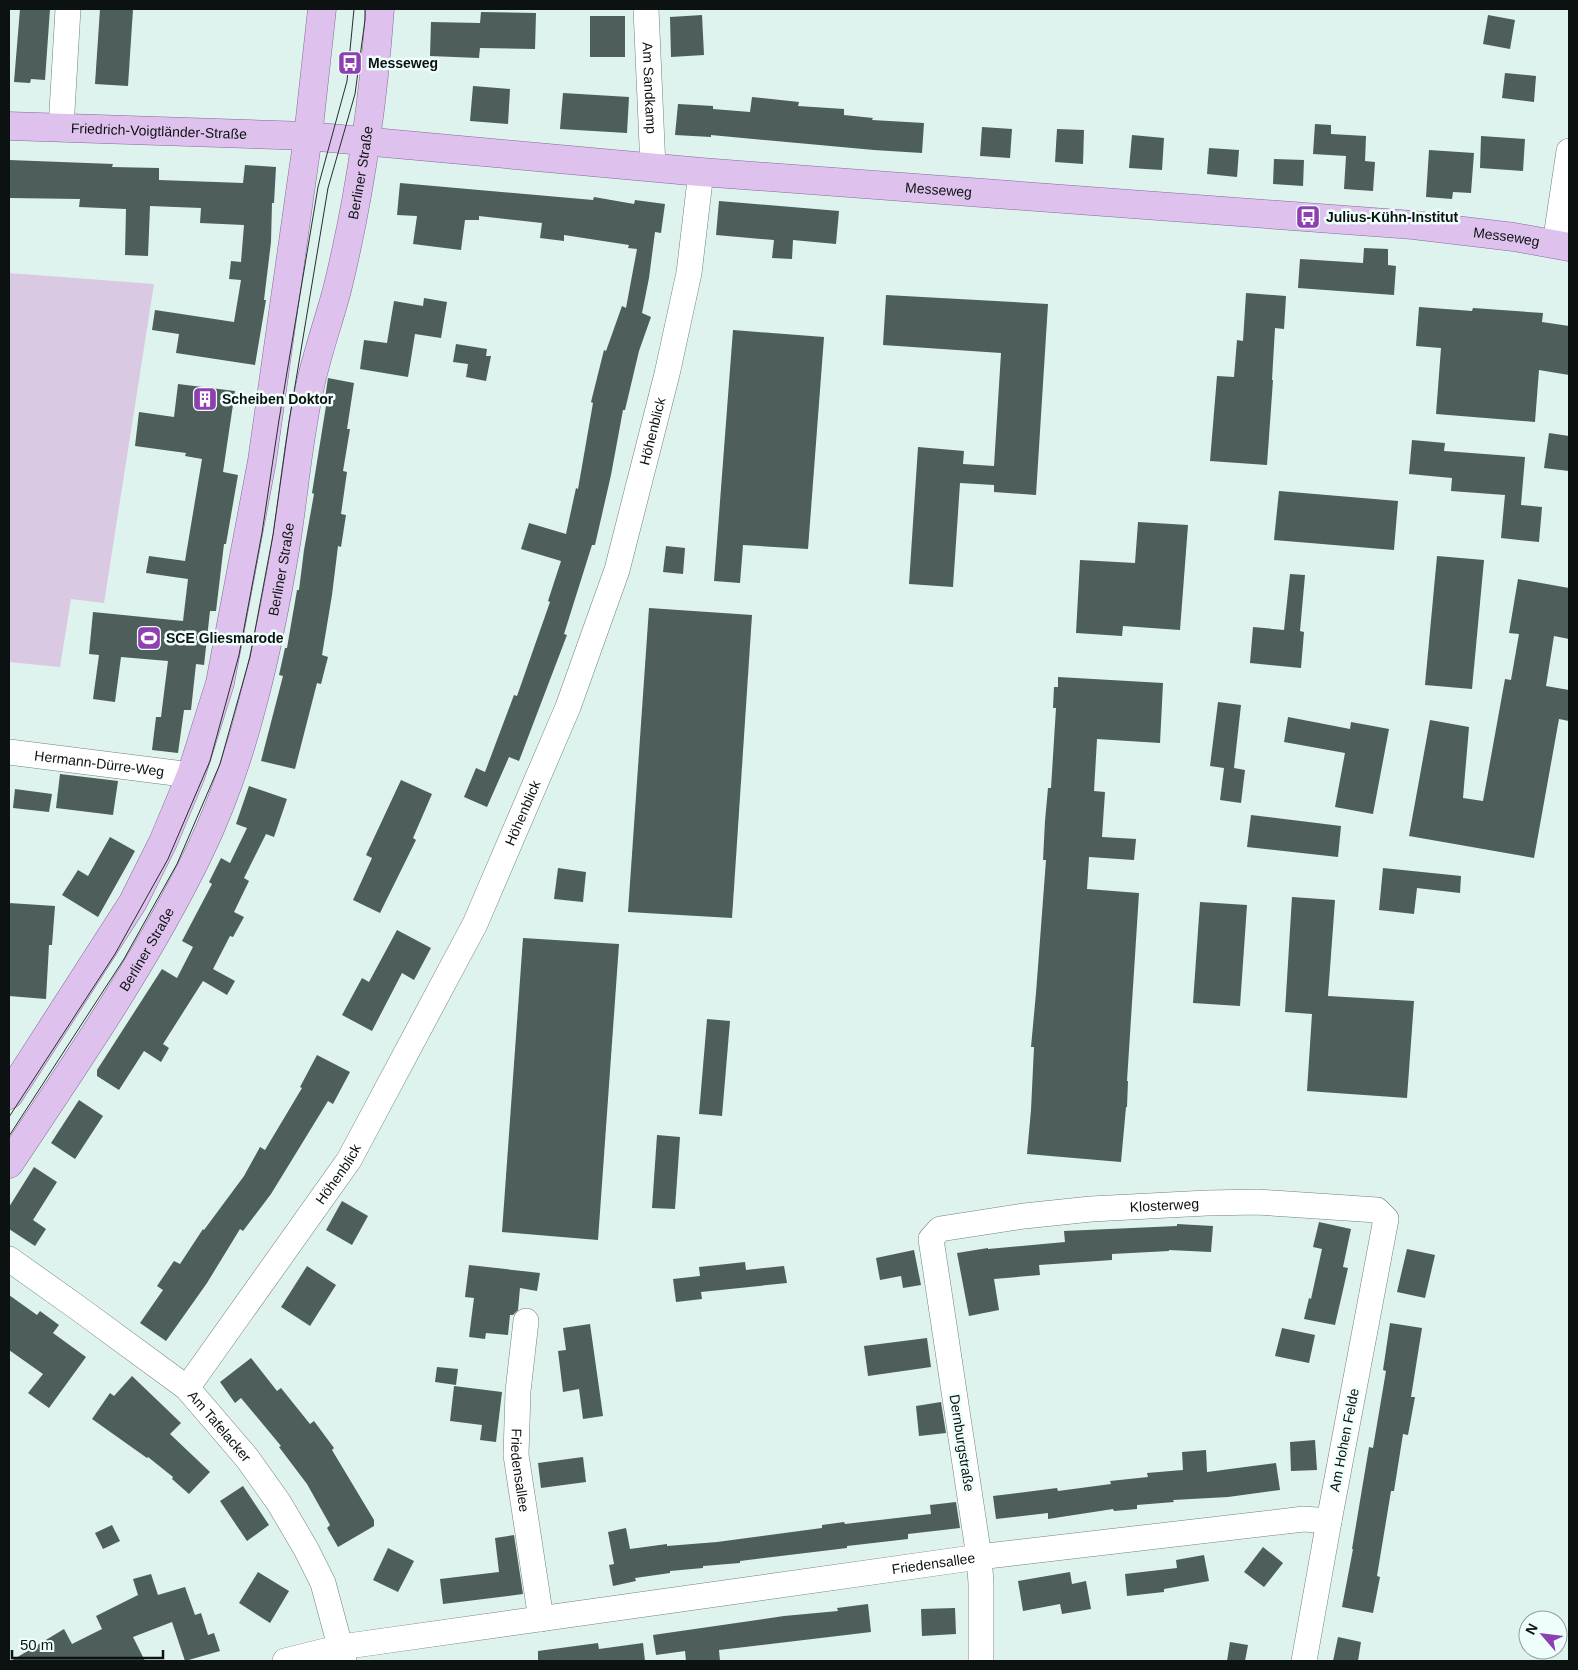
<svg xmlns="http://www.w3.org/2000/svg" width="1578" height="1670" viewBox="0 0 1578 1670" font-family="Helvetica,sans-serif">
<rect width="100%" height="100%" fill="#def2ee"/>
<path fill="#d9c9e2" d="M9,273l145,11 -50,319 -33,-4 -11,68 -51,-5z"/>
<g fill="#4d5e5b">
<path d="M20,9h30l-5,71 -14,-1 -1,4 -16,-1z"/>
<path d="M100,9h33l-5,77 -33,-2z"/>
<path d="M481,12l55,1 -1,36 -55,-1 -1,10 -49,-2 1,-34 49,1z"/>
<path d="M702,15l2,40 -33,2 -1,-40z"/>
<path d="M1488,15l27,5 -5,29 -27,-5z"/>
<rect x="590" y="16" width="35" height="41"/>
<path d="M1505,73l31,3 -2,26 -32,-4z"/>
<path d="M473,86l37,3 -2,35 -38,-3z"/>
<path d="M563,93l66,4 -2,36 -67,-4z"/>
<path d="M752,97l47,5 -1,4 46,3v6l29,3 -1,2 52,3 -2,30 -48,-3 -163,-15v2l-36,-2 3,-31 35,2v3l37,3z"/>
<path d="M1315,124l16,1v9l35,2 -1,25 10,1 -2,29 -29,-2 2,-33 -33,-2z"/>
<path d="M982,127l30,2 -2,29 -30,-2z"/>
<path d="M1057,129l27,1 -1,34 -28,-2z"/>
<path d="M1132,135l32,3 -2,32 -33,-2z"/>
<path d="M1481,136l44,3 -2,32 -43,-3z"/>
<path d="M1209,148l30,2 -2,27 -30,-3z"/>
<path d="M1429,150l45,3 -3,40 -18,-1 -1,7 -26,-2z"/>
<path d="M1274,159l30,1 -1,26 -30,-2z"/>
<path d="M9,160l104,4 -1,3 47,1v12l84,3 2,-18 31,2 -2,36h-2l-1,39 -7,58h2l-11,65 -79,-12 3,-19 -27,-4 3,-20 79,12 7,-42 -12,-1 2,-18 10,1 3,-37 -44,-2 1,-15 -51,-2 -2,50 -23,-1 1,-46 -47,-2 1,-8 -71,-1z"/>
<path d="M400,183l193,17 1,-3 40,7 1,-4 30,4 -4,29 -6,-1 -6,46 -7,35 9,4 -12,34 -14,59h-2l-12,65 -16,70h-3l-28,89 3,1 -48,126 -10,-4 -22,50 -23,-10 12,-29 9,4 29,-77 3,1 33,-94 -2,-1 13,-40 -40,-12 8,-26 37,11 10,-46 2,1 15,-86 -2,-1 13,-52 2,1 16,-45 4,2 11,-59 -9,-1 1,-3 -65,-10v6l-24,-3 2,-15 -63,-7v4h-14l-4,30 -48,-6 4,-28 -20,-1z"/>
<path d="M719,201l120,10 -3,33 -43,-4 -1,19 -20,-1 2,-18 -58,-5z"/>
<path d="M1364,248l24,1v16l8,1 -2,29 -96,-7 2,-29 63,4z"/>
<path d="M1246,293l40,3 -2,33 -9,-1 -3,52h1l-6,85 -57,-4 7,-85 17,1 3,-37 6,1z"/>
<path d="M886,295l162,9 -12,191 -42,-3v-7l-34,-2 -7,104 -44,-3 9,-137 46,4 -1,13 31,2 7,-113 -118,-8z"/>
<path d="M424,298l23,4 -6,36 -26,-4 -7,43 -48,-8 4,-29 23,3 7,-42 29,5z"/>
<path d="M1419,307l53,4 1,-3 70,5 -1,9 27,4v49l-30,-5 -4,52 -99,-8 5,-66 -25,-2z"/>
<path d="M733,330l91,7 -16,212 -65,-4 -3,38 -26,-2z"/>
<path d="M456,344l31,5 -1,7h5l-5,25 -20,-4 2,-13 -15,-2z"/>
<path d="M328,378l26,5 -7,46h3l-7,42 4,1 -6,42 5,1 -5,32 -3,-1 -6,49 -10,60 6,2 -7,27 -4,-1 -22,86 -34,-8 22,-85 -4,-1 6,-27h2l10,-58h2l5,-40 10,-56 -2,-1 14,-87 -2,-1z"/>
<path d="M178,384l57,7 -12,81 15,3 -12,69h-2l-8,67h-6l-6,54 -8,-1 -5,46h-7l-6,43 -26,-3 4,-33h5l7,-56 -47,-4 -6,45 -22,-3 6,-44 -10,-1 4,-42 90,9 5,-42 -42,-6 3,-17 36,5 17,-102 -17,-3 1,-3 -51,-7 4,-34 35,5z"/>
<path d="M1549,433l20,3v35l-25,-3z"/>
<path d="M1412,440l33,3 -1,8 81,6 -4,48 21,2 -3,35 -38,-4 4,-43 -54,-4 1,-13 -43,-4z"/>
<path d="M1279,491l119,10 -4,49 -120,-10z"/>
<path d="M1138,522l50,3 -8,105 -57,-4 -1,10 -46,-3 4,-73 55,3z"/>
<path d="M666,546l19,2 -2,26 -20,-2z"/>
<path d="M1437,556l47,4 -12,129 -47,-4z"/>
<path d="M1290,574l15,1 -5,56 4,1 -3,36 -51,-5 3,-36 31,3z"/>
<path d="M1518,579l51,9v51l-15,-3 -8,50 23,4v31l-10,-2 -25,139 -125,-22 21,-116 39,7 -6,71 20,3 22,-122 6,1 8,-46 -10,-1z"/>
<path d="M649,608l103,7 -20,303 -104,-6z"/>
<path d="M1058,677l105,6 -3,60 -63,-4 -3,52 11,1 -3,45 34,2 -2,21 -45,-3 -2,32 52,4 -12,188h1l-1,26h-1l-5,55 -94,-8 4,-44 3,-63h-3l5,-54 10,-133h-3l2,-39 3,-33h3l5,-80h-3l1,-21h4z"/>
<path d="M1218,702l23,3 -7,63 11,2 -4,33 -21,-3 4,-32 -14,-2z"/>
<path d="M1288,717l62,12 1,-7 38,7 -16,85 -38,-7 10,-54 -61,-11z"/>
<path d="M60,774l58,7 -5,34 -57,-7z"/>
<path d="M401,780l31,14 -19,44 3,2 -36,73 -27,-13 19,-42 -6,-3z"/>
<path d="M249,786l38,13 -13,38 -8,-3 -22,44 5,3 -15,31 10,5 -11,20 -3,-1 -17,33 22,12 -8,14 -24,-14 -40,63 6,4 -8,14 -17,-11 -25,39 -22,-14v-6l65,-101 15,9 16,-31 -11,-6 30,-57 -3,-2 12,-24 9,5 17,-35 -11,-4z"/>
<path d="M15,789l37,5 -3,18 -36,-4z"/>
<path d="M1251,815l90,11 -3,31 -91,-10z"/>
<path d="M110,837l25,14 -37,66 -36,-22 16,-25 10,6z"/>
<path d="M558,868l28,4 -3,30 -29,-3z"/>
<path d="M1383,868l78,8 -1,17 -43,-5 -3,26 -35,-4z"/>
<path d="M1292,897l43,3 -7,96 86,5 -7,97 -100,-7 5,-77 -27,-2z"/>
<path d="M1200,902l47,3 -7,101 -47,-3z"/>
<path d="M9,903l46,3 -3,39h-3l-3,54 -37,-3z"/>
<path d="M397,930l34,18 -17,32 -12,-7 -30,58 -30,-16 20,-37 7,4z"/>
<path d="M523,938l96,6 -21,296 -96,-8z"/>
<path d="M707,1019l23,2 -8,95 -23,-2z"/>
<path d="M317,1055l33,17 -17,32 -5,-3 -57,93 -28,37 -3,-2 -33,54 -41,58 -26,-18 23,-33 -6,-4 17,-25 6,3 23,-35 1,1 40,-54 16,-29 5,3 37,-62 -2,-1z"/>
<path d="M79,1100l24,16 -28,43 -24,-16z"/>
<path d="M657,1135l23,2 -5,72 -23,-1z"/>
<path d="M34,1167l23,15 -24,38 13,9 -11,17 -26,-17v-22z"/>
<path d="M342,1201l26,15 -16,29 -26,-15z"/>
<path d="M1319,1222l32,7 -8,38 5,1 -13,57 -31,-6 5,-21 2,1 11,-50 -9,-2z"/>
<path d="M1177,1224l36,2 -2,26 -42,-2v1l-57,3v6l-73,5 1,10 -46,4 5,31 -30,6 -12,-63 31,-5v1l77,-7 -1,-11 113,-5z"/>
<path d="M1407,1249l28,6 -10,43 -28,-6z"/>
<path d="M914,1250l7,35 -18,3 -2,-12 -21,4 -4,-22z"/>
<path d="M745,1262l1,8 38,-4 3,17 -86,9 1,7 -26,3 -3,-23 27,-3 -1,-9z"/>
<path d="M469,1265l71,8 -3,18 -17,-3 -2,22 -5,5h-3l-2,20 -22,-2 -1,6 -16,-2 5,-39 -9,-1z"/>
<path d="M307,1266l29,19 -26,41 -29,-19z"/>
<path d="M9,1295l28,20 3,-4 19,14 -6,8 33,24 -37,51 -21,-15 15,-19 -34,-24z"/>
<path d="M1390,1323l32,5 -11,69h4l-7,38 -5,-1 -9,57h-3l-14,85 3,1 -7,36 -31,-6 11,-58h-1l17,-102 4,1 13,-77 -3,-1z"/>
<path d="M590,1324l13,92 -20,3 -4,-30 -16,3 -5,-41 8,-1 -3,-22z"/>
<path d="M1282,1328l33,7 -6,28 -34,-7z"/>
<path d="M927,1338l4,29 -63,9 -4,-30z"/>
<path d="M251,1358l26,33 4,-3 29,36 4,-3 20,27 -2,2 42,70v6l-36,21 -11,-19 3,-3 -23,-41 -28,-37 2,-1 -40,-48 -6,5 -15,-21z"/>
<path d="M437,1367l21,2 -2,16 -21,-3z"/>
<path d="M132,1376l49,47 -11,11 40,38 -21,22 -17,-15 1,-2 -25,-20 -1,1 -55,-39 18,-26 4,3z"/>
<path d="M454,1386l48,6 -6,50 -16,-2 2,-15 -32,-4z"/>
<path d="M941,1402l5,31 -27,3 -3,-30z"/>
<path d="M1315,1440l2,30 -26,1 -1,-29z"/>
<path d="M1206,1450l1,22 69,-9 4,27 -52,7 -55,3 1,2 -37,3v4l-23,2 -1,-2 -65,10v-6l-52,6 -3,-23 64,-8 1,3 53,-7 -1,-3 38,-4 -1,-4 36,-3 -1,-18z"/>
<path d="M583,1457l3,25 -45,6 -3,-25z"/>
<path d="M243,1486l26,39 -22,16 -27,-40z"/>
<path d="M956,1502l4,26 -52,6v5l-61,7v2l-107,13v2l-37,3v2l-33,3v2l-35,5 1,3 -23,5 -4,-21 5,-1 -6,-32 18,-4 4,21 37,-5v2l50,-4 105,-14v-3l22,-3 1,2 86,-10 -1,-9z"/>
<path d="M112,1525l8,16 -17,8 -8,-16z"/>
<path d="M514,1535l9,59 -80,10 -3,-25 59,-7 -4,-34z"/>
<path d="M1263,1547l20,16 -19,24 -20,-15z"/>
<path d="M388,1548l26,13 -16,31 -25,-12z"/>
<path d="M1204,1555l5,26 -45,8v3l-37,4 -2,-22 52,-6 -1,-8z"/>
<path d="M258,1572l31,19 -19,32 -31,-20z"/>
<path d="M1070,1572l2,12 14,-3 5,28 -29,5 -2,-10 -37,7 -5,-30z"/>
<path d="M151,1574l7,21 27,-8 10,28 6,-2 7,22 6,-2 6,18 -35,10 -13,-39 -39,15 12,24h-134l53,-32 8,15 30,-15 -6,-13 42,-21 -5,-16z"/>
<path d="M868,1604l3,28 -152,18 1,11h-34l-1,-10 -29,4 -3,-20 131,-19 54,-5 -1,-3z"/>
<path d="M955,1608l1,26 -34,2 -1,-27z"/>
<path d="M1338,1637l23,5 -3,19h-25z"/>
<path d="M1230,1642l18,3 -3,16h-18z"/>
<path d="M598,1643l1,6 44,-6 2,18h-107v-10z"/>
</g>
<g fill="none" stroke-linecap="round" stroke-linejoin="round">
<defs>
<g id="minor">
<path id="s1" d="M646,9l7,159"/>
<path d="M61,128l7,-119"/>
<path d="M1555,244l14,-93"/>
<path id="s2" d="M9,752l182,23"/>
<path id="s3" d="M9,1259l69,49 109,80 60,70 32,45 27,46 17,34 21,78"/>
<path id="s4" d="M526,1321l-8,70 -2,64 25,164"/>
<path id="s5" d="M187,1388l162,-228 126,-236 93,-217 49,-137 50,-196 22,-101 12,-101"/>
<path id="s6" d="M285,1661l56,-14 638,-90 325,-38 25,2"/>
<path id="s7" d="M981,1661v-78l-2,-26 -48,-318 9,-10 84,-13 67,-7 116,-6 50,-1 120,8 9,9 -57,302 -25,140"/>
</g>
<g id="major">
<path id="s8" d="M9,126l299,10 393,36 712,53 101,12 55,10"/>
<path d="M9,1095l124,-193 30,-60 28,-67 29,-92 42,-222 46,-325 14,-127"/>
<path id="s9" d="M9,1164c67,-101 137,-202 190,-311 23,-48 41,-100 54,-151 14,-52 24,-105 33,-158 8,-51 12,-102 23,-153 7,-35 19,-67 28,-101 23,-93 36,-187 43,-281"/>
</g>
</defs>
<use href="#minor" stroke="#70827e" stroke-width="26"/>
<use href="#major" stroke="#866998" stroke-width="29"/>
<use href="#minor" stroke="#fff" stroke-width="25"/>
<use href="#major" stroke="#dec1ec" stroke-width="28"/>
<g stroke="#262e2d" stroke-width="1">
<path d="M9,1117l106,-163 53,-95 42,-98 29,-106 23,-122 17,-113 39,-233 29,-106 7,-72"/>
<path d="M9,1136l115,-177 53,-95 43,-100 30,-107 23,-122 16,-113 39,-234 27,-94 10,-74v-11"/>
</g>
</g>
<defs>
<symbol id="bus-square" viewBox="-11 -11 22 22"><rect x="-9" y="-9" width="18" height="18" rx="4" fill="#8e3fb0" stroke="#eefefb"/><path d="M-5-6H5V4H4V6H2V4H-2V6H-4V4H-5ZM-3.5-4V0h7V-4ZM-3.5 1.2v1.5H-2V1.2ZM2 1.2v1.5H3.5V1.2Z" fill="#fff"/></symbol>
<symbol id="building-square" viewBox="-11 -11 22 22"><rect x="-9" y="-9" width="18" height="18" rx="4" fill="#8e3fb0" stroke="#eefefb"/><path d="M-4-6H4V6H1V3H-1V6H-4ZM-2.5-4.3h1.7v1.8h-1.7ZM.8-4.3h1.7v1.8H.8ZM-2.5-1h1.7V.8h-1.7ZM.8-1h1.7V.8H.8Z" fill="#fff"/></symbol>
<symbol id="stadium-square" viewBox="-11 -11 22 22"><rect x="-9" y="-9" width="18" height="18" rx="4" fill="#8e3fb0" stroke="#eefefb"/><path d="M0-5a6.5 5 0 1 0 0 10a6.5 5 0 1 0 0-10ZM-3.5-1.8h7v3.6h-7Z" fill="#fff"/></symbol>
</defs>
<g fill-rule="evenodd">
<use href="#bus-square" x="336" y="49" width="28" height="28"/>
<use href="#bus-square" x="1294" y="203" width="28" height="28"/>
<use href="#building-square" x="191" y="385" width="28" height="28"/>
<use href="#stadium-square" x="135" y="624" width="28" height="28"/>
</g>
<g text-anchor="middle" stroke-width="5" stroke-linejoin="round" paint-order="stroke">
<g font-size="14" font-weight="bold" fill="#0c1211" stroke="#eefefb" text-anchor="start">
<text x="368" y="68">Messeweg</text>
<text x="1326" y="222">Julius-Kühn-Institut</text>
<text x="222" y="404">Scheiben Doktor</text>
<text x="166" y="643">SCE Gliesmarode</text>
</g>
<g font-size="14" fill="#0c1211" stroke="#eefefb">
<text dy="5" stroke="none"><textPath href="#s1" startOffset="79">Am Sandkamp</textPath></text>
<text dy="5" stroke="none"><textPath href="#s8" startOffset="150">Friedrich-Voigtländer-Straße</textPath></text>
<text dy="5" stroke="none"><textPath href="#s9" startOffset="1066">Berliner Straße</textPath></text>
<text dy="5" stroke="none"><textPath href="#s8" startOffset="932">Messeweg</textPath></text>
<text dy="5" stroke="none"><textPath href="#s8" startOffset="1502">Messeweg</textPath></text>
<text dy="5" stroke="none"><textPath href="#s5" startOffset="1072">Höhenblick</textPath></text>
<text dy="5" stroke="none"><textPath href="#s9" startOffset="661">Berliner Straße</textPath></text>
<text dy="5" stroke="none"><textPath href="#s2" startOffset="91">Hermann-Dürre-Weg</textPath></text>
<text dy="5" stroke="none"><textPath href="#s5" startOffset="668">Höhenblick</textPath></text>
<text dy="5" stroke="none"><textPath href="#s9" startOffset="255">Berliner Straße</textPath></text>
<text dy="5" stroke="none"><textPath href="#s5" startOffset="262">Höhenblick</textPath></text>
<text dy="5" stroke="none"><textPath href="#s7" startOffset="665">Klosterweg</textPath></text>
<text dy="5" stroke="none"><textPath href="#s3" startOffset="270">Am Tafelacker</textPath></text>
<text transform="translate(1344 1440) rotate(-79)" y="5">Am Hohen Felde</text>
<text transform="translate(962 1443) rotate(81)" y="5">Dernburgstraße</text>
<text dy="5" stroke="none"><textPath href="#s4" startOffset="150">Friedensallee</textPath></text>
<text dy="5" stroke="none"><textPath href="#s6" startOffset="656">Friedensallee</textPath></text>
</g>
</g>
<rect width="1578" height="1670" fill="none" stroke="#0c1211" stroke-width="20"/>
<g transform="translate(1543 1635) rotate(298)"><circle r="24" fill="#eefefb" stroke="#94a09d"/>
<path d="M0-4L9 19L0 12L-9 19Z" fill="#8e3fb0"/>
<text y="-8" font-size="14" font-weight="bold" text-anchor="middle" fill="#0c1211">N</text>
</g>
<path d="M12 1650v8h151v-8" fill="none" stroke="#0c1211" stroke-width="2.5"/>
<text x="20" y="1650" font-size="15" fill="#0c1211" stroke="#eefefb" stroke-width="4" paint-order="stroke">50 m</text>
</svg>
